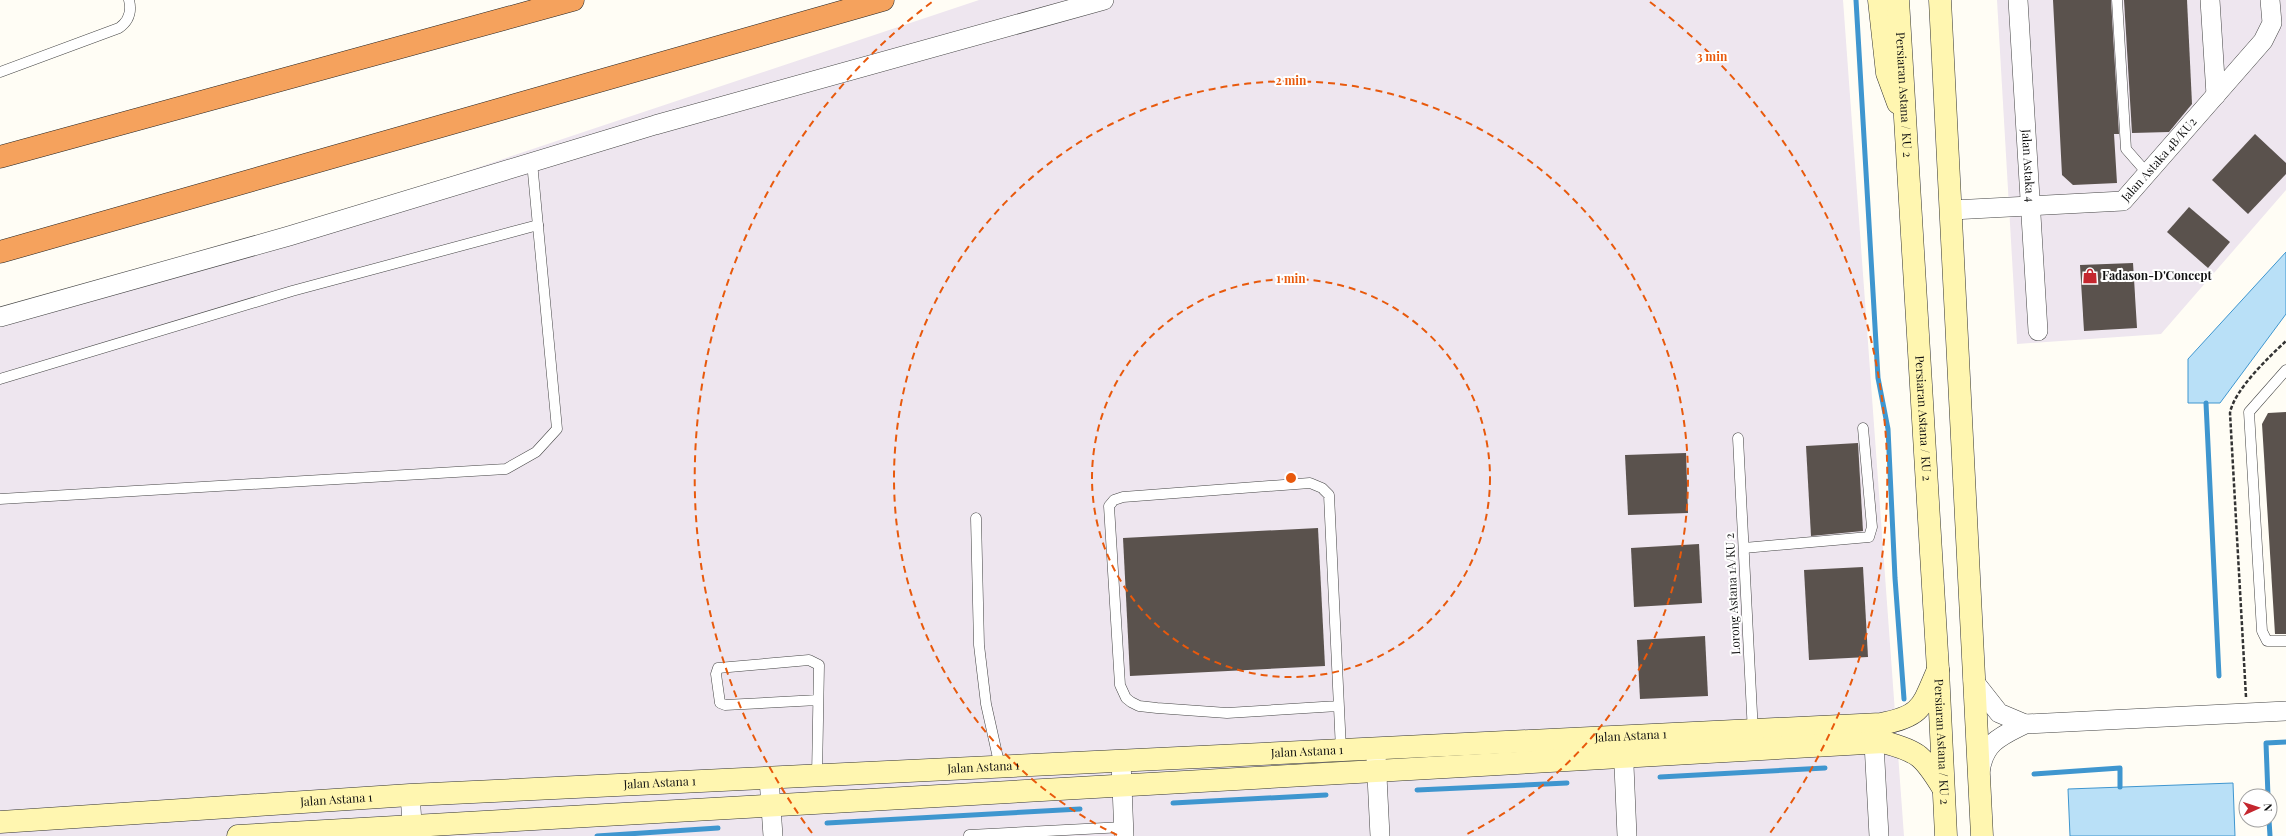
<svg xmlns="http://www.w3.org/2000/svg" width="2286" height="836" viewBox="0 0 2286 836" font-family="'Playfair Display',serif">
<rect width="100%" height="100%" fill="#fffdf5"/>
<g fill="#eee6ef">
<path d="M979,0h864l61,836h-1904v-509z"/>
<path d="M1997,0h289v190l-125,144 -144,10z"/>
</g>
<g fill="#b9e0f7" stroke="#3f96cf">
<path d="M2286,252v62l-66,89h-32v-44z"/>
<path d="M2233,783l2,53h-165l-2,-47z"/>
</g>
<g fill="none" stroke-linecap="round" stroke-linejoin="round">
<g stroke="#3f96cf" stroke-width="5">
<path d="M1856,0l22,378 10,51 7,149 9,121"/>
<path d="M2206,403l13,273"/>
<path d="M2034,774l86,-6v19"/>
<path d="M1660,777l165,-9"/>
<path d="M1417,790l150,-7"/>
<path d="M2268,796l-2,-53 20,-1"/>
<path d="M1173,803l153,-8"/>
<path d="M2269,820l1,16"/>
<path d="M827,823l253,-14"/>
<path d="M597,836l121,-8"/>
</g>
</g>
<g fill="#5a524d">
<path d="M2053,0h58l8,134h-5l3,49 -44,2 -11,-10z"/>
<path d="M2124,0h63l5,104 -23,28 -37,1z"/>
<path d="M2255,134l31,29v11l-38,40 -36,-34z"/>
<path d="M2189,207l41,35 -22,26 -41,-36z"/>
<path d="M2133,263l4,65 -53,3 -4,-66z"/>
<path d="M2286,412v222h-11l-13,-210 6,-11z"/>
<path d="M1858,443l5,88 -52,5 -5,-90z"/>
<path d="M1686,453l2,60 -60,2 -3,-60z"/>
<path d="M1318,528l7,138 -195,10 -7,-138z"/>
<path d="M1699,544l3,59 -68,4 -3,-59z"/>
<path d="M1863,567l5,90 -59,3 -5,-90z"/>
<path d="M1705,636l3,60 -68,3 -3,-59z"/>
</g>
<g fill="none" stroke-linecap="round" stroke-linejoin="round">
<defs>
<g id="lane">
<path d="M2117,0l9,149 21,24"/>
<path d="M0,72l119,-44c10,-7 13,-16 10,-28"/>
<path d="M2286,370l-37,42 13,219 5,10h19"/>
<path d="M0,379l292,-88 246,-66"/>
<path d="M1738,438l15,295"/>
<path d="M0,499l506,-30 30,-17 21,-23 -25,-267"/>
<path d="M976,518l3,127 7,59 14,63"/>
<path d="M1744,548l125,-11 3,-10 -9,-99"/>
<path d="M1338,706l-111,7 -70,-5 -18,-2 -8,-4 -5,-4 -6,-13 -11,-179 5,-6 9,-3 187,-14 12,5 7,7 12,255"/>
<path d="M817,776l2,-111 -10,-5 -91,8 -2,6 4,29 5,2 93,-5"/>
<path d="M969,835l155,-8"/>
</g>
<g id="street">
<path id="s1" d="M2018,0l20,331"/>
<path d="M2210,0l6,95"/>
<path id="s2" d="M1952,210l171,-9 140,-160 9,-18 -2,-23"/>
<path d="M0,317l289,-81 366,-111 449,-125"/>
<path d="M1973,680l26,33 26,11"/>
<path d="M1623,742l4,94"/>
<path d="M1874,743l5,93"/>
<path d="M1376,756l4,80"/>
<path d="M1121,761l3,75"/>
<path d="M1980,772c4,-30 21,-36 45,-48l261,-13"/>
<path d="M769,778l4,58"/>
<path d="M410,795l3,41"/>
</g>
<g id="secondary">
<path d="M1879,0l8,73 11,30"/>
<path id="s3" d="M1898,0l40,670 8,166"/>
<path d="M1940,0l42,836"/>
<path id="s4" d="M0,822l410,-27 1471,-71c42,-8 41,-18 57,-54"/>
<path d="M238,836l1645,-94c36,9 41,15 60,46"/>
</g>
<g id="highway">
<path d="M0,157l573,-157"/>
<path d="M0,252l883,-252"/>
</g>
</defs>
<use href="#lane" stroke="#444" stroke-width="11"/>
<use href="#street" stroke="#444" stroke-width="20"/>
<use href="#secondary" stroke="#333" stroke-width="23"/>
<use href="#highway" stroke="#222" stroke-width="23"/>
<path stroke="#333" stroke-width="2.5" stroke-dasharray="4 2" stroke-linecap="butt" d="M2246,697l-16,-284c4,-23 39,-56 56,-72"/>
<use href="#lane" stroke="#fff" stroke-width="10"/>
<use href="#street" stroke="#fff" stroke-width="19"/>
<use href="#secondary" stroke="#fff6b0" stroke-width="22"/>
<use href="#highway" stroke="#f5a25d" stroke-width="22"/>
</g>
<g fill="none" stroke="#e8590c" stroke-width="2" stroke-dasharray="7 5">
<circle cx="1291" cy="478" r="199"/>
<path d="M1117 835A397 397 0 1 1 1465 835"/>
<path d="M812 833A596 596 0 0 1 932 2M1650 2A596 596 0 0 1 1770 833"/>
</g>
<defs>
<symbol id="shop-bare" viewBox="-9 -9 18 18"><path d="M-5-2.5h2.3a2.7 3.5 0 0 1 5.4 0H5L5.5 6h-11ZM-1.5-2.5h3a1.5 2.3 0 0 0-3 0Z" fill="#c4262e" stroke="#fff" stroke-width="2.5" paint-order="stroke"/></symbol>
</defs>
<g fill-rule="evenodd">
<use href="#shop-bare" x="2079" y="265" width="22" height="22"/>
</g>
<g text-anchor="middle" stroke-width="4" stroke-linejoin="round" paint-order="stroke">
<g font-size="12" fill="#111" stroke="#fff">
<text dy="4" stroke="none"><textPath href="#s3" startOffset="95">Persiaran Astana / KU 2</textPath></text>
<text dy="4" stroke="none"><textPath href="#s2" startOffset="226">Jalan Astaka 4B/KU2</textPath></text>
<text dy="4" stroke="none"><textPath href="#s1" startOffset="166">Jalan Astaka 4</textPath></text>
<text dy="4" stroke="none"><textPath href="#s3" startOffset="419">Persiaran Astana / KU 2</textPath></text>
<text transform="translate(1733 594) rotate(-93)" y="4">Lorong Astana 1A/KU 2</text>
<text dy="4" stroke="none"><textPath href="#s4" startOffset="1633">Jalan Astana 1</textPath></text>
<text dy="4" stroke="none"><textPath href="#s3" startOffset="743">Persiaran Astana / KU 2</textPath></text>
<text dy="4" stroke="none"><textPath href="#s4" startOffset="1309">Jalan Astana 1</textPath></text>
<text dy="4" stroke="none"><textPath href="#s4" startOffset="985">Jalan Astana 1</textPath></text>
<text dy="4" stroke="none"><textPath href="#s4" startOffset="661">Jalan Astana 1</textPath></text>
<text dy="4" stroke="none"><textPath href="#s4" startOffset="337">Jalan Astana 1</textPath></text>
</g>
<g font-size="12" font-weight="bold" fill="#111" stroke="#fff" text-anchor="start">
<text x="2102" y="280">Fadason-D'Concept</text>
</g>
</g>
<circle cx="1291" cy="478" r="6" fill="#e8590c" stroke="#fff" stroke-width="2"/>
<g font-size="12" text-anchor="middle" font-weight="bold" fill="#e8590c" stroke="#fff" stroke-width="4" stroke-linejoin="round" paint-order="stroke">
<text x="1712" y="61">3 min</text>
<text x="1291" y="85">2 min</text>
<text x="1291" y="283">1 min</text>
</g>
<g transform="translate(2258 808) rotate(87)"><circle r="19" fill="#ffffff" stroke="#a0a0a0"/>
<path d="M0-3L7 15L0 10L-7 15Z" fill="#c4262e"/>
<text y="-6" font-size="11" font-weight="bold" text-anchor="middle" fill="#111111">N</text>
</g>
</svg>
